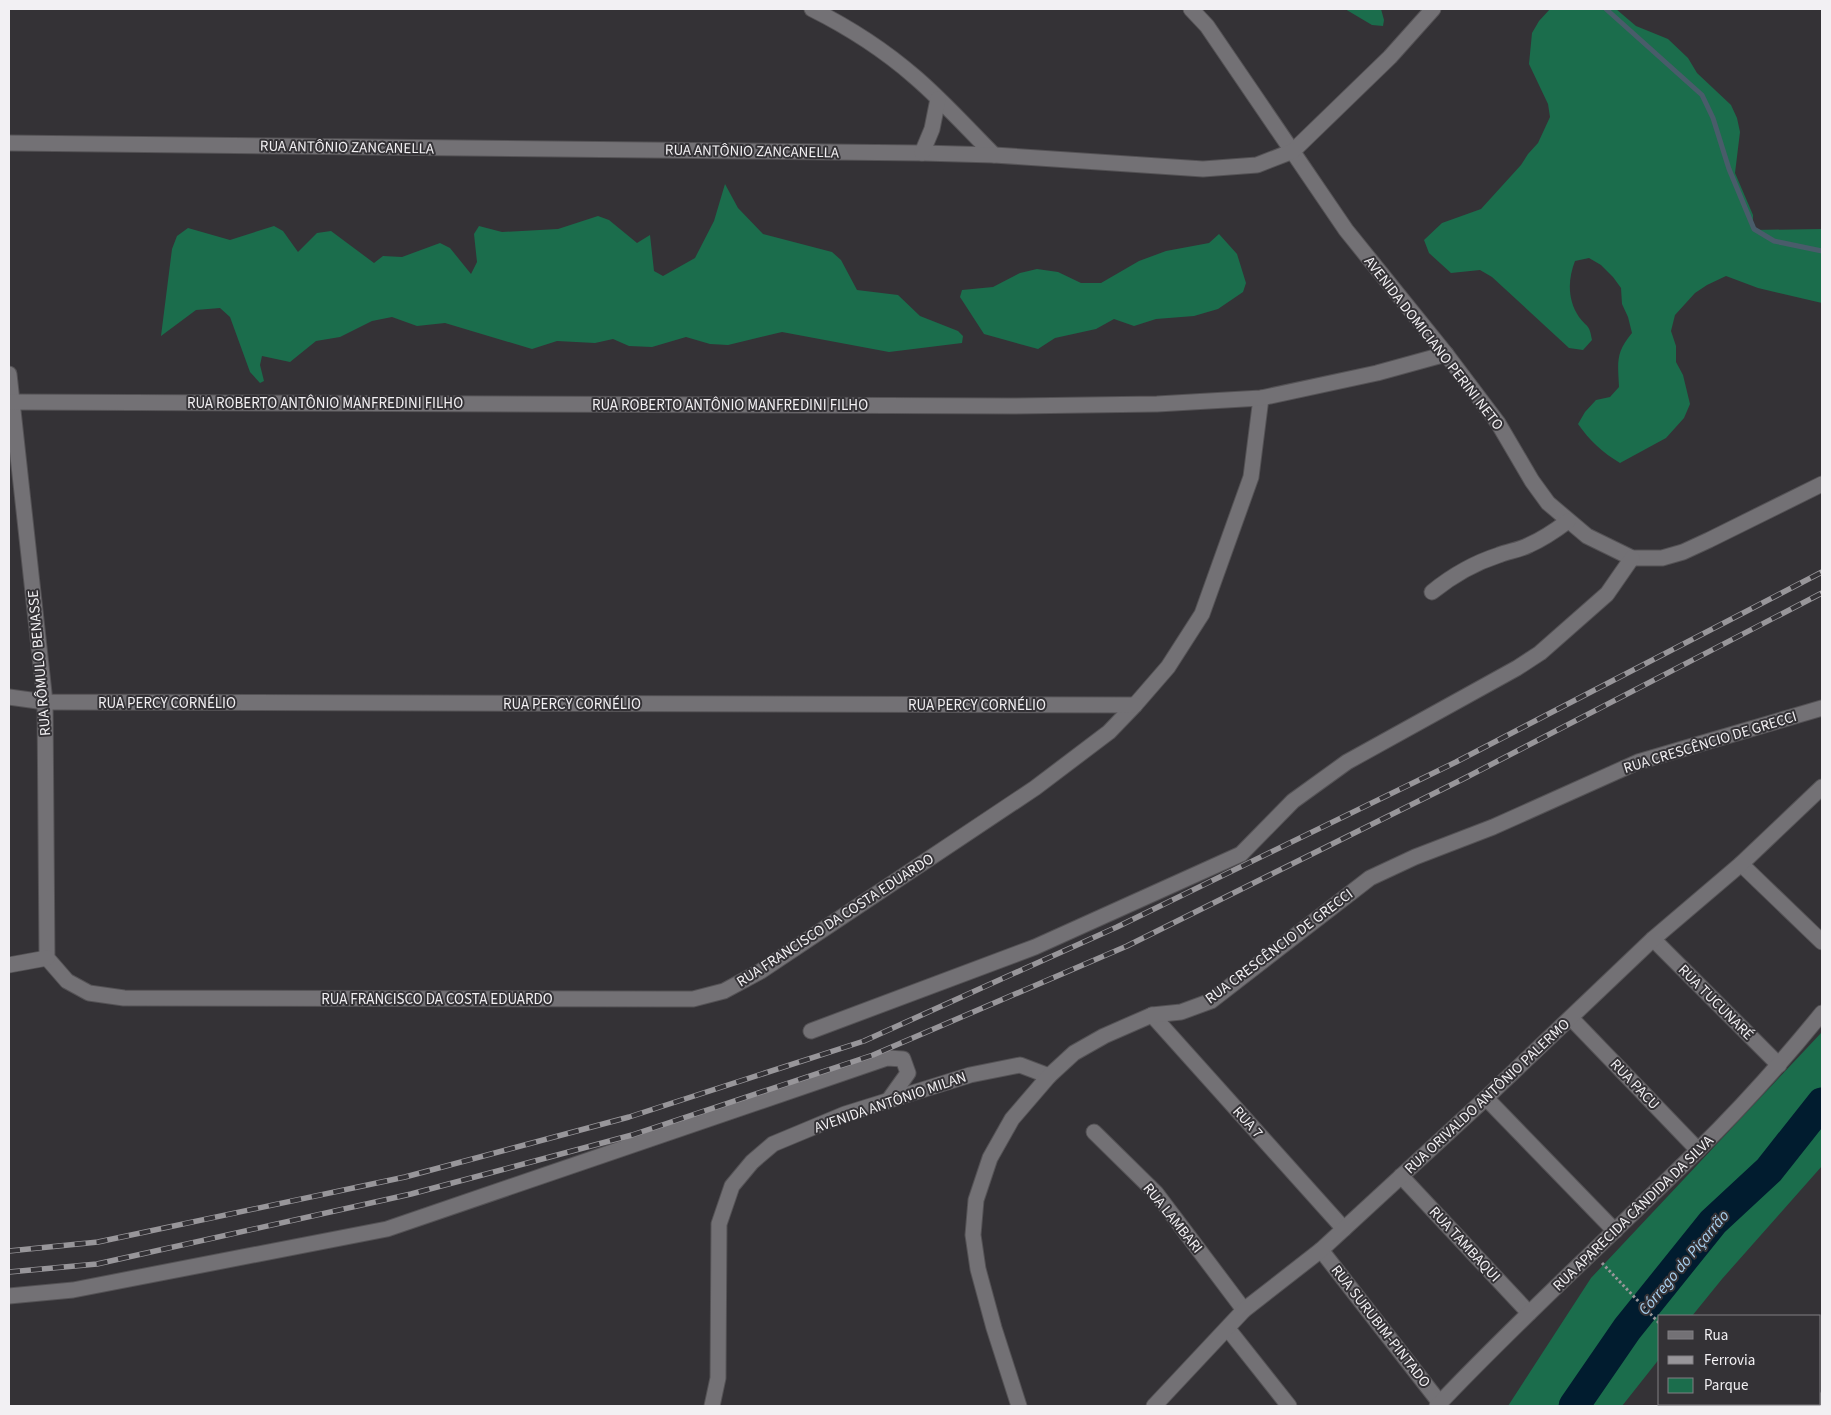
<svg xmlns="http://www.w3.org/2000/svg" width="1831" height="1415" viewBox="0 0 1831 1415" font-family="'Source Sans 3',sans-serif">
<rect width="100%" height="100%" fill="#343236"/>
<g fill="#1b6d4c">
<path d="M1345,9h36l3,11 -1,6 -11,-1z"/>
<path d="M1550,9h66l20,17 32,13 20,19 9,15 34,32 6,13 3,14 -5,41 18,42v15l69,-1v74l-64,-15 -32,-12 -19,9 -12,8 -20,22 -4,16 5,15v16l7,13 7,29 -6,14 -18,20 -46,25c-17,-10 -31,-23 -42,-39l7,-12 11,-12 14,-3 9,-10c-1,-24 -4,-34 13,-54l-4,-16 -6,-13 -1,-16 -8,-11 -12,-12 -12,-7 -14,3c-7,18 -8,38 4,56 9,12 10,6 13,23l-9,10 -14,-2 -77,-71 -12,-7 -29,3 -22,-20 -5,-13 18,-17 39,-14 40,-44 7,-11 10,-11 12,-26 -2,-13 -19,-40 3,-31 7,-12z"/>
<path d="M725,184l13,24 25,26 69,18 9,8 16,30 41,5 22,21 38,15 5,5 -1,7 -73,9 -107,-20 -54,13 -18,-1 -24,-7 -34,10 -23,-1 -16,-7 -18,4 -38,-2 -25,8 -87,-26 -28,3 -25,-9 -20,4 -32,16 -24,4 -26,21 -28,-6 -2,9 4,16 -4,2 -10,-11 -20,-55 -10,-9 -24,2 -35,26 11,-87 5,-13 11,-8 42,12 44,-14 9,5 15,21 19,-19 14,-2 43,32 9,-7 19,1 38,-14 10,5 21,26 6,-12 -3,-28 5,-8 23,6 56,-3 40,-13 11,4 28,23 13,-8 4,36 9,5 32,-18 19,-37z"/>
<path d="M1219,234l18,20 9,29 -3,9 -25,17 -24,7 -38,3 -22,7 -20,-7 -18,10 -41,9 -17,11 -54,-15 -24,-37 2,-7 31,-3 27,-14 17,-4 21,3 23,11h20l38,-22 27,-10 43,-8z"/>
<path d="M1822,1032v134l-100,113 -30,37h-32v42l-38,48h-114l83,-128z"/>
</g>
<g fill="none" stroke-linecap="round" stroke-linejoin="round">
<path stroke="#495c6a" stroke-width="5" d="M1606,9l96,86 11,23 16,51 25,60 20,12 48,10"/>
<path stroke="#011c2f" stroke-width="31" d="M1574,1406l53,-77 86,-107 56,-52 53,-67"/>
<defs>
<g id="minor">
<path d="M812,9c36,18 72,41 103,68 28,24 53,52 79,78"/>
<path d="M1191,9l16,17 139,204 100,124 52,69 34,58 16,22 39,33 45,22h30l21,-6 26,-12 113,-56"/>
<path d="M9,143l913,10 72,2 209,14 54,-4 36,-14 97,-94 43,-48"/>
<path d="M922,153l10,-24 6,-30"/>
<path d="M9,374l36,328 2,256 20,23 22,12 35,5 537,1h32l31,-8 37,-20 274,-183 74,-56 26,-27 33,-38 34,-53 49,-137 10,-79"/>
<path d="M9,402l1003,4 145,-2 104,-6 116,-25 69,-19"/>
<path d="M1432,592c21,-17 42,-29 67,-37 10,-4 21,-5 30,-10 14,-6 27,-15 39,-24"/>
<path d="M9,697l36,5 1090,3"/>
<path d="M1741,864l81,78"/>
<path d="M1653,939l126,126"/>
<path d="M9,965l38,-7"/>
<path d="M1152,1015l192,214"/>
<path d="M1571,1018l127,132"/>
<path d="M811,1031l224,-84 206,-93 52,-53 54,-39 170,-94 23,-15 67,-59 25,-36"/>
<path d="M1486,1098l129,133"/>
<path d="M1094,1132l62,61 88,117"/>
<path d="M1401,1176l128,137"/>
<path d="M1321,1250l119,153"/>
<path d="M9,1296l64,-6 314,-61 500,-171 16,1 5,14 -20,28"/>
<path d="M1228,1329l61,77"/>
<path d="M1820,1403l2,-3"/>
<path d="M712,1406l6,-28 1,-154 13,-38 20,-24 21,-18 72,-30 125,-39 50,-10 29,11"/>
<path d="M1019,1406l-25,-78 -16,-59 -5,-34 3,-35 14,-42 22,-39 37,-43 25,-23 30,-17 48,-21 29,-3 30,-11 159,-123 45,-21 78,-30 145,-65 184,-54"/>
<path d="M1154,1406l90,-96 77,-60 165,-152 167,-159 88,-75 81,-77"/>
<path d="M1437,1406c83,-88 174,-170 260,-255 45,-44 86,-90 125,-138"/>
</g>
</defs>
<use href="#minor" stroke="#545255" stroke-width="17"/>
<g stroke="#989699" stroke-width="3" stroke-dasharray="2.5 2.5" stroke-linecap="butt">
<path d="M1602,1263l58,61"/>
<path d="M1733,1404l2,2"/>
</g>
<use href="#minor" stroke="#737175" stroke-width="15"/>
<defs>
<g id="rail">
<path d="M9,1251l89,-9 307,-65 224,-60 235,-76 253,-114 339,-165 366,-190"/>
<path d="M9,1272l88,-8 314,-70 221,-59 241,-80 254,-109 338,-168 357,-185"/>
</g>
</defs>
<use href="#rail" stroke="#98969a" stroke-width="5.5"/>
<use href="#rail" stroke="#343236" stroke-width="4" stroke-dasharray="11" stroke-linecap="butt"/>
</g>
<g text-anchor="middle" stroke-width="4" stroke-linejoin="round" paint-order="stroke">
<g font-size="15" fill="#f2f0f3" stroke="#343236">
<text transform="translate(347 147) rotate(1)" y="5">RUA ANTÔNIO ZANCANELLA</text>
<text transform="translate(752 151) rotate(1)" y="5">RUA ANTÔNIO ZANCANELLA</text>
<text transform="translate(1434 343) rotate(52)" y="5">AVENIDA DOMICIANO PERINI NETO</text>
<text x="325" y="408">RUA ROBERTO ANTÔNIO MANFREDINI FILHO</text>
<text x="730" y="410">RUA ROBERTO ANTÔNIO MANFREDINI FILHO</text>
<text transform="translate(39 663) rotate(-95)" y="5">RUA RÔMULO BENASSE</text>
<text x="167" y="708">RUA PERCY CORNÉLIO</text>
<text x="572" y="709">RUA PERCY CORNÉLIO</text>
<text x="977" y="710">RUA PERCY CORNÉLIO</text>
<text transform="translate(1710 742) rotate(-17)" y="5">RUA CRESCÊNCIO DE GRECCI</text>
<text transform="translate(835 920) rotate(-33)" y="5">RUA FRANCISCO DA COSTA EDUARDO</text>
<text transform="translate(1279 946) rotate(-37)" y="5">RUA CRESCÊNCIO DE GRECCI</text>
<text x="437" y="1004">RUA FRANCISCO DA COSTA EDUARDO</text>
<text transform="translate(1716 1002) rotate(45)" y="5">RUA TUCUNARÉ</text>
<text transform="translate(1635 1084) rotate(46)" y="5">RUA PACU</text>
<text transform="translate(1487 1096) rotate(-43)" y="5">RUA ORIVALDO ANTÔNIO PALERMO</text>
<text transform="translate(890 1102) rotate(-19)" y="5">AVENIDA ANTÔNIO MILAN</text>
<text transform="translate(1248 1122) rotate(48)" y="5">RUA 7</text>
<text transform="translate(1633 1213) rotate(-44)" y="5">RUA APARECIDA CÂNDIDA DA SILVA</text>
<text transform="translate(1173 1218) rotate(51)" y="5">RUA LAMBARI</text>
<text transform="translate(1465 1244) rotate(47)" y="5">RUA TAMBAQUI</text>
<text transform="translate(1381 1326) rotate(52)" y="5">RUA SURUBIM-PINTADO</text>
</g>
<g font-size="16" font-style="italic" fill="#a9d1f1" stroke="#343236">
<text transform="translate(1683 1262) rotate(-50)" y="6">Córrego do Piçarrão</text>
</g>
</g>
<rect width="1831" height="1415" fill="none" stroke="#f2f0f3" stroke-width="20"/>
<rect x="1658" y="1315" width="162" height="90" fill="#343236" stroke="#807e82"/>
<rect x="1668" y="1331" width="25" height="8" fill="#737175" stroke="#807e82"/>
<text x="1704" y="1340" font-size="15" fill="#f2f0f3">Rua</text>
<rect x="1668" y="1356" width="25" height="8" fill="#98969a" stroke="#807e82"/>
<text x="1704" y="1365" font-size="15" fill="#f2f0f3">Ferrovia</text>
<rect x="1668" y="1378" width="25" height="15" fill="#1b6d4c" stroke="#807e82"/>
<text x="1704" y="1390" font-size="15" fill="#f2f0f3">Parque</text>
</svg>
